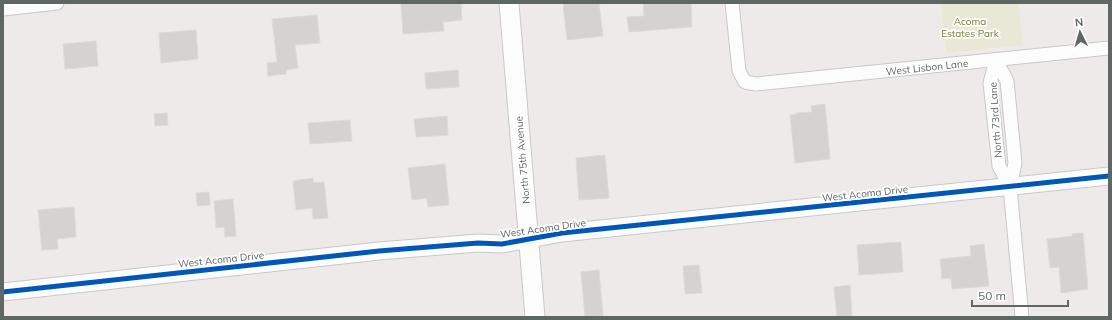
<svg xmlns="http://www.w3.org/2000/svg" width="1112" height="320" viewBox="0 0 1112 320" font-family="Mulish,sans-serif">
<rect width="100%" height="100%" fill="#eeeaea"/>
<path fill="#e9e8d6" d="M941,3h77l5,42 -77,8z"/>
<g fill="#d5d3d2" stroke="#ded9da">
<path d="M418,3h43l1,17 -19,2 1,9 -41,3 -2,-30z"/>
<path d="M563,3h36l4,33 -36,4z"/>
<path d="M643,3h48l1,24 -63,5 -2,-15 17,-1z"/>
<path d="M317,15l3,28 -25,2 3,23 -12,2v4l-18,2 -1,-13 10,-1 -5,-43z"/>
<path d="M196,30l2,29 -37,4 -2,-30z"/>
<path d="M96,41l2,25 -33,3 -2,-25z"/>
<path d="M458,70l1,17 -33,2 -1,-16z"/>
<path d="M825,104l5,55 -35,4 -5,-48 6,-1v-1l16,-1 -1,-6z"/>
<path d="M167,113l1,12 -13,1 -1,-12z"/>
<path d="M447,116l1,19 -32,2 -2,-18z"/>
<path d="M350,120l2,21 -42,3 -2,-21z"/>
<path d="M605,155l4,43 -30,2 -3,-42z"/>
<path d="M445,164l4,41 -21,2 -1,-9 -15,2 -4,-32z"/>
<path d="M313,178v5l11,-1 4,36 -15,1 -1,-11 -16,2 -3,-29z"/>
<path d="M209,192l1,13 -13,1 -1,-13z"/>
<path d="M233,199l3,37 -11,1 -1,-10 -8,1 -2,-27z"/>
<path d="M74,207l2,30 -19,2 1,10 -16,1 -4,-40z"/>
<path d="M1083,233l5,56 -27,4 -2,-26 -9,1 -3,-29 25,-3v-2z"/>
<path d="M901,242l2,30 -44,3 -2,-30z"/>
<path d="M984,244l5,42 -37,3 -1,-11 -9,1 -2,-20 31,-3 -1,-10z"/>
<path d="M699,265l3,28 -17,1 -2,-28z"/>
<path d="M599,270l4,46 -18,1 -4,-45z"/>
<path d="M850,285l2,32h-15l-3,-30z"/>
</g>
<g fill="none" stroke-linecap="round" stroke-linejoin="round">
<defs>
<g id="minor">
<path d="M732,3l7,68 6,11 11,2 353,-36"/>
<path d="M3,9l54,-6"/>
<path d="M996,60l11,21 8,82 -5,24 12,130"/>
<path d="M996,60l-6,23 9,83 11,21"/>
</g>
<path id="tertiary" d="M3,292l376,-41 99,-8 24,1 60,-11 547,-57"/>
<path id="secondary" d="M509,3l26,314"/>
</defs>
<use href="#minor" stroke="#c9c8c8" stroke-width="15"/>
<use href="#tertiary" stroke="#c9c8c8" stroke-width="19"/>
<use href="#secondary" stroke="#c9c9c8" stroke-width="21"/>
<use href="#minor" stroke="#fcfcfc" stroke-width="13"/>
<use href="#tertiary" stroke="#fcfcfc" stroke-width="17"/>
<use href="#secondary" stroke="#fcfcfc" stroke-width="19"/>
<defs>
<path id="cycleway" d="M3,292l376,-41 99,-8 24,1 60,-11 547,-57"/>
</defs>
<use href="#cycleway" stroke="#fff" stroke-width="8"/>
<use href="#cycleway" stroke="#0057b8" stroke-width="5"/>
</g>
<g text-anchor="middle" stroke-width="3.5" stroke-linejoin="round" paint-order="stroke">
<g font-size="10" fill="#717934" stroke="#fff">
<text x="970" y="25">Acoma<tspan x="970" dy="12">Estates Park</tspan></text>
</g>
<g font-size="10" fill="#5f6764" stroke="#fff">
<text transform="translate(927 67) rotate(-6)" y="4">West Lisbon Lane</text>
<text transform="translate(995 120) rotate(-94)" y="4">North 73rd Lane</text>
<text transform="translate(522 160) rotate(-95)" y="4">North 75th Avenue</text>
<text transform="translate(865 193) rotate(-6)" y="4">West Acoma Drive</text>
<text transform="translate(543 228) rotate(-8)" y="4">West Acoma Drive</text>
<text transform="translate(221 259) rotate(-6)" y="4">West Acoma Drive</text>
</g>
</g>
<rect width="1112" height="320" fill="none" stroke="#5f6764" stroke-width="8"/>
<g transform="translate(1080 32) rotate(355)" stroke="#ffffff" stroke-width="3" paint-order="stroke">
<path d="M0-3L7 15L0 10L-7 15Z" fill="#5f6764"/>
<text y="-6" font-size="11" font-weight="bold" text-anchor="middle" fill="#5f6764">N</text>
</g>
<path d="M972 300v6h96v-6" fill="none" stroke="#5f6764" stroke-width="2"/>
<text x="978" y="300" font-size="12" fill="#5f6764" stroke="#ffffff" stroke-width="3" paint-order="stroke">50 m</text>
</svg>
